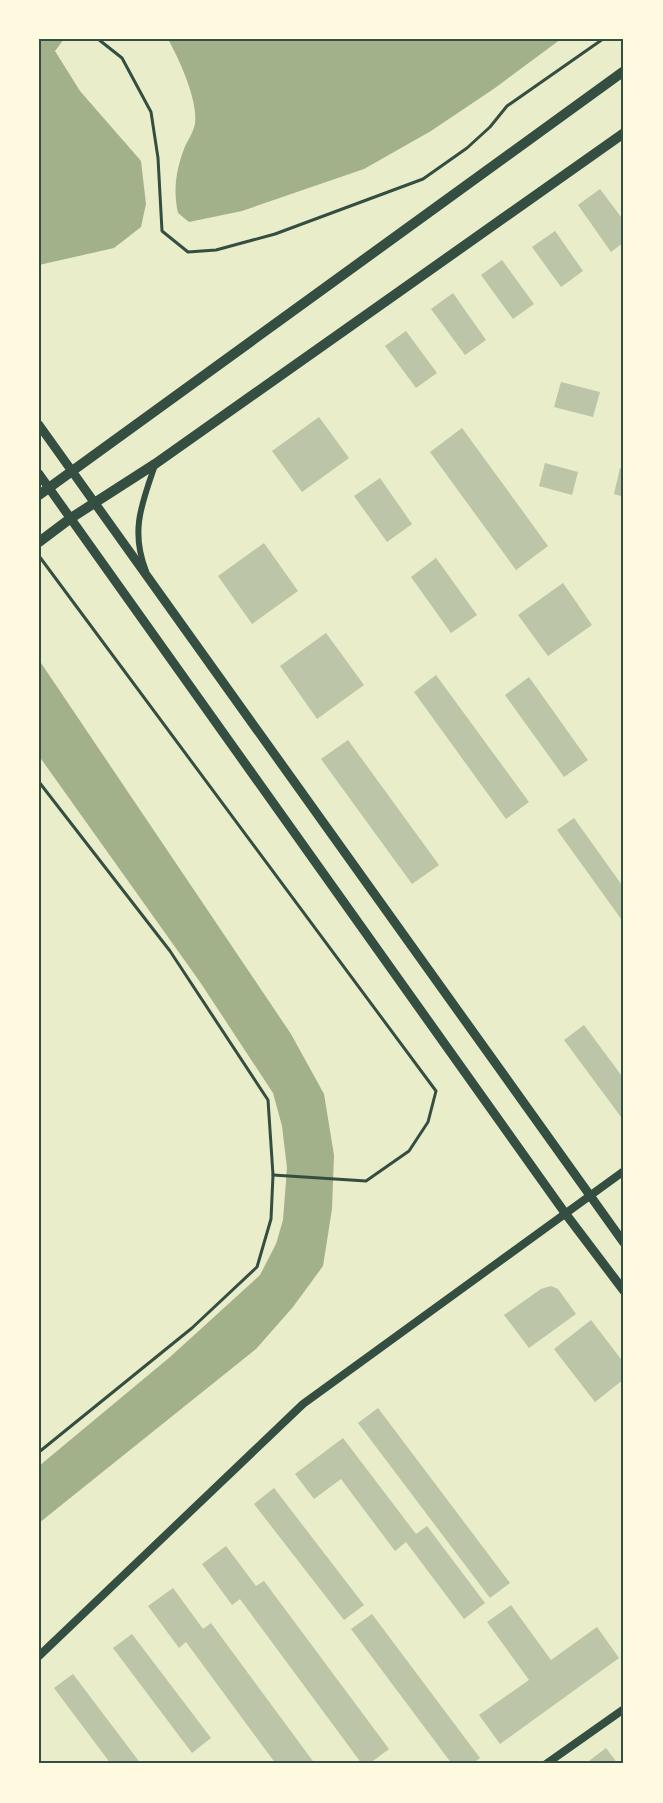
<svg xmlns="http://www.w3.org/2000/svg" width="663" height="1803" viewBox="0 0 663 1803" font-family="'DejaVu Sans',sans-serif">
<rect width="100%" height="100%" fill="#e9edc9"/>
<g fill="#a3b18a">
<path d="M39,39h25l-9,12 25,40 61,70 5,43 -5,23 -27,21 -75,17z"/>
<path d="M168,39h393l-66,49 -64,43 -67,38 -122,42 -53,11 -11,-9c-5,-22 -2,-43 6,-64 3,-8 10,-17 11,-26 3,-23 -16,-64 -27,-84z"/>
<path d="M39,660l252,374 33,60 10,61 -2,54 -9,57 -30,41 -37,42 -217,174v-57l131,-109 90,-82 16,-31 7,-24 4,-52 -5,-42 -9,-33 -73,-111 -161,-226z"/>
</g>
<g fill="#bcc5a7">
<path d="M600,189l24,32v21l-13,10 -33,-47z"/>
<path d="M555,231l28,40 -22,16 -29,-40z"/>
<path d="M502,260l32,44 -21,15 -32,-44z"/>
<path d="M453,293l33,47 -21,15 -34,-46z"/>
<path d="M406,331l31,42 -21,15 -31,-42z"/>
<path d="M561,382l39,10 -7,25 -39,-10z"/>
<path d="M319,417l30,41 -47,34 -30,-41z"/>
<path d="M462,428l86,118 -32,24 -86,-118z"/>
<path d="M545,463l33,9 -6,23 -33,-9z"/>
<path d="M620,468l4,1v28l-10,-3z"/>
<path d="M380,478l32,46 -25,18 -33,-46z"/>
<path d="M264,543l34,48 -46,33 -34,-48z"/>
<path d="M436,558l41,57 -26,18 -40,-56z"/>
<path d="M563,583l29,42 -44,31 -30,-41z"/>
<path d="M326,633l38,52 -47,34 -37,-53z"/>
<path d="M436,675l93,127 -23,17 -92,-127z"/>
<path d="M529,677l59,83 -24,17 -59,-82z"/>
<path d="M348,740l91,125 -27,19 -91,-125z"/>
<path d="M574,818l50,70v35l-67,-93z"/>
<path d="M584,1025l40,54v42l-60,-81z"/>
<path d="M551,1286l7,3 18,25 -47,34 -25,-33 37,-26z"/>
<path d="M591,1320l33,43v16l-29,23 -41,-53z"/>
<path d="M378,1408l132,175 -20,15 -132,-175z"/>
<path d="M343,1438l73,96 11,-8 58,77 -21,16 -58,-77 -11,9 -54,-72 -27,20 -19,-25z"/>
<path d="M274,1488l90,117 -20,15 -90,-116z"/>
<path d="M226,1546l30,40 8,-5 125,168 -20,15h-7l-122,-165 -8,6 -30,-41z"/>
<path d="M173,1588l30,41 8,-6 104,141h-39l-90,-122 -7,6 -31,-42z"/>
<path d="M511,1605l40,55 46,-33 22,31 -119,86 -21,-29 50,-35 -42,-58z"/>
<path d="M372,1614l108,144 -8,6h-20l-101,-135z"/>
<path d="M132,1634l79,104 -19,15 -79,-105z"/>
<path d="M73,1674l68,90h-30l-57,-76z"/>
<path d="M606,1748l12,16h-33z"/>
</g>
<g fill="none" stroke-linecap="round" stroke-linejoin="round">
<g stroke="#344e41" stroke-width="3">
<path d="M98,39l24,19 29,54 7,46 4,73 26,21 28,-2 59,-16 148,-55 44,-31 23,-21 17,-21 96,-67"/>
<path d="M39,556l397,535 -8,31 -19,29 -43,30 -93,-6"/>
<path d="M39,782l131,169 98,149 5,75 -2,44 -14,48 -65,61 -153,124"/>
</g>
<path stroke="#344e41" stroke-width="6" d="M146,571c-16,-40 -4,-68 9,-106"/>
<g stroke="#344e41" stroke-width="8">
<path d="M39,1656l264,-252 321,-233"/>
<path d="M546,1764l78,-55"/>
</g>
<g stroke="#344e41" stroke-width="9">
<path d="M39,425l585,818"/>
<path d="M39,474l526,739 59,78"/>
</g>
<g stroke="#344e41" stroke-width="10">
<path d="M39,495l585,-424"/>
<path d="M39,542l32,-24 84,-54 469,-331"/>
</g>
</g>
<rect width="663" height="1803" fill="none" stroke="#fefae0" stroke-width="81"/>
<rect x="40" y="40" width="582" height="1722" fill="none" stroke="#344e41" stroke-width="2"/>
</svg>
